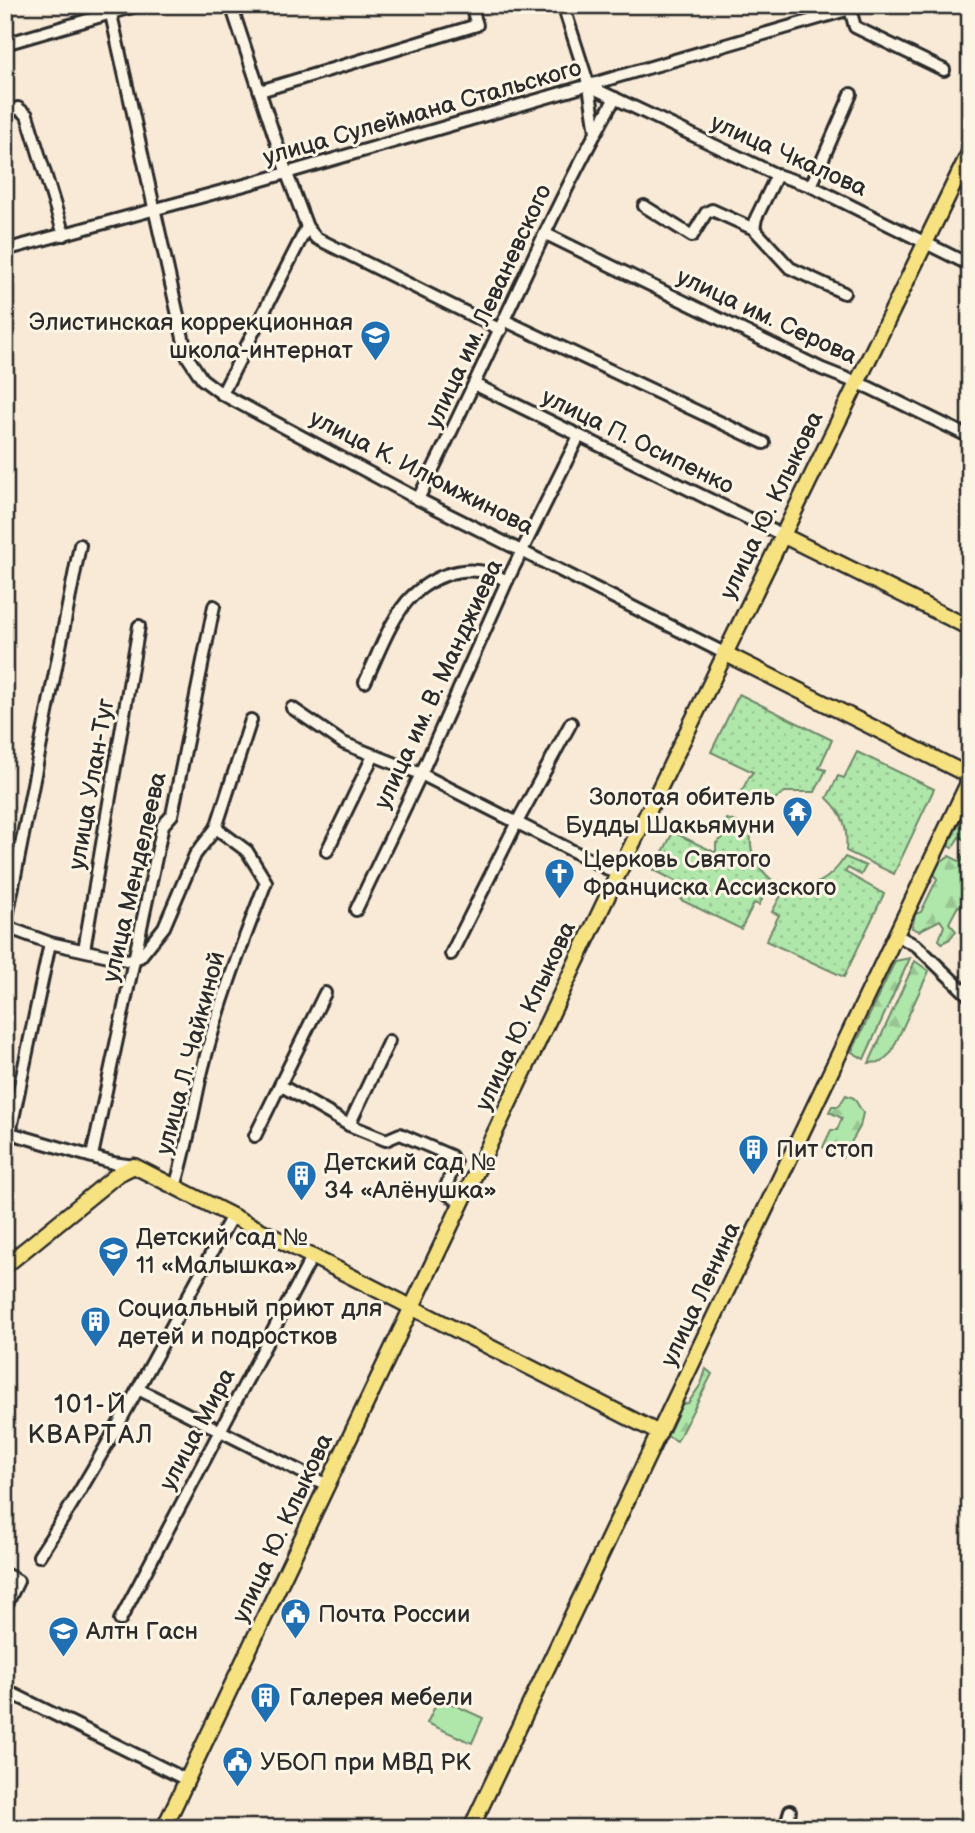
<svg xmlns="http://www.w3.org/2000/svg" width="975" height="1833" viewBox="0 0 975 1833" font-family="'Balsamiq Sans',sans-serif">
<defs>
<pattern id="grass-dots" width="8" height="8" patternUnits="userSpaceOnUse" patternTransform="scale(1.75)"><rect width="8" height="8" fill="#afe6a9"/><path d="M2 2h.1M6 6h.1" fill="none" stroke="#97c592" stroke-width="1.8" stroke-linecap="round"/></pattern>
<pattern id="forest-firs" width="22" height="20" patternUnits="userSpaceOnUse" patternTransform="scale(1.75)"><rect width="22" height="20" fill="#afe6a9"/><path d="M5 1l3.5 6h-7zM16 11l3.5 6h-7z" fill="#97c592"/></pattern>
</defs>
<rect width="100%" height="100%" fill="#f8ead6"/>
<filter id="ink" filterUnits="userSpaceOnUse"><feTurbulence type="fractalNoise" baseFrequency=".0143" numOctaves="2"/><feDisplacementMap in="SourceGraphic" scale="14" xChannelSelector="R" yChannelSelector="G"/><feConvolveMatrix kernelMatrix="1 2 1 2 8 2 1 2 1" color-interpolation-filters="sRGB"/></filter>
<g filter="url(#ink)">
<g fill="url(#grass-dots)" stroke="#6d886a" stroke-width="2">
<path d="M739,694l93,46 -13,28 7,2 -11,22h-30l-25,17 -24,-9c7,-9 11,-22 17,-28l-42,-20z"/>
<path d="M857,752l77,37 -40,85 -48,-23c2,-23 -2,-37 -19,-53l11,-22 6,2z"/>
<path d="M727,819l25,9c-5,21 4,39 20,52l-13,25 -5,-2 -13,26 -60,-29 6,-13 -33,-17 19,-38 43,21v-10l7,-5z"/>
<path d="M845,857l21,9 -5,9 -13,-7 -3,4 39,22 -40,83 -78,-36 13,-26 -7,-3 14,-26c28,4 44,-6 59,-29z"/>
</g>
<g fill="url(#forest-firs)" stroke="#6d886a" stroke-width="2">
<path d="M970,800v42l-11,-5 -7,11 -4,-2z"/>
<path d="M970,843v55l-5,10 -7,-2 -9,17 7,8 -6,8 -8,4 -3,-3 5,-14 -4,-6 -21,11 -7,-3 3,-14 6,-2 16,-33 -3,-6 5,-10 10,-7 12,6z"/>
<path d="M910,958l-46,101 -12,-7 43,-91z"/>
<path d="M915,961l14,10 -38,82 -10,9 -12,1z"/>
<path d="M846,1095l8,3 9,15 -3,14 -18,31 -19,-11 8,-17h6l5,-12 -13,-6 3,-6h7z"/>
<path d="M706,1369l6,5 -35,67 -10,-5 14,-32 7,-1 13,-19z"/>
</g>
<path fill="#afe6a9" stroke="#6d886a" stroke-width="2" d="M439,1698l44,20 -11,25 -45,-20z"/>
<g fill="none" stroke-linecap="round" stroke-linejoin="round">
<defs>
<g id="minor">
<path d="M109,5l78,351 15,23 20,15 196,105 306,154"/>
<path d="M231,5l55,166 21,56 9,11 185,92"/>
<path d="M563,5l26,81 7,46"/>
<path d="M5,44l134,-39"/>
<path d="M589,86l188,89 34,11 159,79"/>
<path d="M260,91l217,-66 -6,-20"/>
<path d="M5,112l13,-4 9,7 37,120"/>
<path d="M811,186l40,-92"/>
<path d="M644,206l48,30 14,-23 6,-3 42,19 36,39 54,25"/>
<path d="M754,229l2,-11 21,-43"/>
<path d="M546,234l276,135 48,19 100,49"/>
<path d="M5,250l247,-67 598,-174 5,18 89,43"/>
<path d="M506,321l258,122"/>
<path d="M476,385l306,150"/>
<path d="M222,394l85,-167"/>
<path d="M418,499c68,-133 124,-272 197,-401"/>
<path d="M80,545l-74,377 6,7 38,14 77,17 13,-3 24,-30 31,-72 21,-27 35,-108"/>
<path d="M365,682c12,-25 27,-67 47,-86 28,-26 63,-34 95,-15"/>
<path d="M292,708l51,35 78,31 197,100"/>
<path d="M327,851l46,-95"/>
<path d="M356,910l65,-136 86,-193 71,-143"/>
<path d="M896,935l21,11 53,51"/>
<path d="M50,943l-40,190 103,30 21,3"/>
<path d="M84,950l55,-324"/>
<path d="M451,954l65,-130 55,-101"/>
<path d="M280,1085l69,40 37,15 14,-6 51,22 4,7 -11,29 18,11"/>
<path d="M349,1125l40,-84"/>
<path d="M255,1136l70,-143"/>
<path d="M92,1156l71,-331 9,-10 42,-209"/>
<path d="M175,1187c12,-38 18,-77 27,-116 16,-65 40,-127 64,-189l-19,-31 -31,-23"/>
<path d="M140,1390l187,95"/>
<path d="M39,1556c72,-109 129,-226 193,-340"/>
<path d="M5,1574l13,7 -13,27"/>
<path d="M120,1620l192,-363"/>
<path d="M5,1690l182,90"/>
<path d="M785,1828l5,-17"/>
<path d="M864,1828v-2"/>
</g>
<g id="major">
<path d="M782,535l188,93"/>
<path d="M724,653l246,123"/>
<path d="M5,1266l113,-92 16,-8 525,267"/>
<path d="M164,1828l464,-975 342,-702"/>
<path d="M471,1828l499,-1049"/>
</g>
</defs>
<use href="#minor" stroke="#2b2b2b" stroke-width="16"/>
<use href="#major" stroke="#2b2b2b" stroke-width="19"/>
<use href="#minor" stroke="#fcf5e5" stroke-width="10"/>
<use href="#major" stroke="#f7e281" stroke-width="14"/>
</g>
</g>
<defs>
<symbol id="school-pin" viewBox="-11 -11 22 30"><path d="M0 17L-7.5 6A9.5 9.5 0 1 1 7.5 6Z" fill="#1f6fb2" stroke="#fcf5e5"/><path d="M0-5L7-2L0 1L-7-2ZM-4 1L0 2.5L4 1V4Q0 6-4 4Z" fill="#fff"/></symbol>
<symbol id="temple-pin" viewBox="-11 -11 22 30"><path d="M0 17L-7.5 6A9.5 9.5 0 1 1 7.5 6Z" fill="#1f6fb2" stroke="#fcf5e5"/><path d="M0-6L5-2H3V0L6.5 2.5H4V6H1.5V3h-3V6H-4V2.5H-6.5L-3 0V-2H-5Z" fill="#fff"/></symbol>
<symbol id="church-pin" viewBox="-11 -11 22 30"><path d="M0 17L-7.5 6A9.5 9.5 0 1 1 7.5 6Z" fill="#1f6fb2" stroke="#fcf5e5"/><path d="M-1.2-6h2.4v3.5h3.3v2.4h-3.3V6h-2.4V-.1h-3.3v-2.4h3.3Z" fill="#fff"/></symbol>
<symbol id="building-pin" viewBox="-11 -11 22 30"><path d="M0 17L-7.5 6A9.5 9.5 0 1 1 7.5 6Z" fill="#1f6fb2" stroke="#fcf5e5"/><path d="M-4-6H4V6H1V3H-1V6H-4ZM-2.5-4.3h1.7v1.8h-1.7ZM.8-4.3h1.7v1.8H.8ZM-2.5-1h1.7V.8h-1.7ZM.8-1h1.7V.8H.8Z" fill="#fff"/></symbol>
<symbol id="civic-pin" viewBox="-11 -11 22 30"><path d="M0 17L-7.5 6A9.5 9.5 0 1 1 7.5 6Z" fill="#1f6fb2" stroke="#fcf5e5"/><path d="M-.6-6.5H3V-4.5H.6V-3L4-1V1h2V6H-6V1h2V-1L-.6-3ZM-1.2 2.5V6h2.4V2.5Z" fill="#fff"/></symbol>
</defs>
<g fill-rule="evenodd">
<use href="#school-pin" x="358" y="318" width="35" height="47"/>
<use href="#temple-pin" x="780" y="794" width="35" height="47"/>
<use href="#church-pin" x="542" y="856" width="35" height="47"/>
<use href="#building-pin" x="736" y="1132" width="35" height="47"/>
<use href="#building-pin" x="284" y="1158" width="35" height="47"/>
<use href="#school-pin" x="96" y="1234" width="35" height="47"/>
<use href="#building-pin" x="78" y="1304" width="35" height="47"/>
<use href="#civic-pin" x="278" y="1596" width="35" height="47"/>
<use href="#school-pin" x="46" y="1614" width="35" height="47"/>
<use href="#building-pin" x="248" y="1680" width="35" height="47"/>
<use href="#civic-pin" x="220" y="1744" width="35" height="47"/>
</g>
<g text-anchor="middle" stroke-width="6" stroke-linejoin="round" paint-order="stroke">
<g font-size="24" fill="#2b2b2b" stroke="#fcf5e5">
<text transform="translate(422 112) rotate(-16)" y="8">улица Сулеймана Стальского</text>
<text transform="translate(789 155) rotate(24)" y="8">улица Чкалова</text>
<text transform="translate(488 306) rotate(-65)" y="8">улица им. Леваневского</text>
<text transform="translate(767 316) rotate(25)" y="8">улица им. Серова</text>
<text transform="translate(638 441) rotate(26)" y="8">улица П. Осипенко</text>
<text transform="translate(422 472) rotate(27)" y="8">улица К. Илюмжинова</text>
<text transform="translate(771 505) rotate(-64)" y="8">улица Ю. Клыкова</text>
<text transform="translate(438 684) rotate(-65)" y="8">улица им. В. Манджиева</text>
<text transform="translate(91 784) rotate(-80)" y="8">улица Улан-Туг</text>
<text transform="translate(134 877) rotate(-77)" y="8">улица Менделеева</text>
<text transform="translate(525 1016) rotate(-65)" y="8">улица Ю. Клыкова</text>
<text transform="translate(190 1053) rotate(-75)" y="8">улица Л. Чайкиной</text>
<text transform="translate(700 1294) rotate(-65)" y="8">улица Ленина</text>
<text transform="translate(197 1429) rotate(-62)" y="8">улица Мира</text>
<text transform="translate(282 1528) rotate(-65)" y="8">улица Ю. Клыкова</text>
</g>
<g font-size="24" fill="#2b2b2b" stroke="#fcf5e5" text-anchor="start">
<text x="353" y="330" text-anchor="end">Элистинская коррекционная<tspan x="353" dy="28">школа-интернат</tspan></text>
<text x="775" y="805" text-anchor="end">Золотая обитель<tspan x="775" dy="28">Будды Шакьямуни</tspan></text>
<text x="583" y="867">Церковь Святого<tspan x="583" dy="28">Франциска Ассизского</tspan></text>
<text x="776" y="1157">Пит стоп</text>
<text x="324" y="1170">Детский сад №<tspan x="324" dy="28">34 «Алёнушка»</tspan></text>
<text x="136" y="1245">Детский сад №<tspan x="136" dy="28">11 «Малышка»</tspan></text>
<text x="118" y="1316">Социальный приют для<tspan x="118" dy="28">детей и подростков</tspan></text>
<text x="318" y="1622">Почта России</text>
<text x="86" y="1639">Алтн Гасн</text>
<text x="289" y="1705">Галерея мебели</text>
<text x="260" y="1770">УБОП при МВД РК</text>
</g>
<g font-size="26" letter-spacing="2" fill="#2b2b2b" stroke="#fcf5e5">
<text x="91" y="1413">101-Й<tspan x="91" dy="30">КВАРТАЛ</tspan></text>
</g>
</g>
<rect width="975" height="1833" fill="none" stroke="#fcf5e5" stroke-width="28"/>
<rect x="14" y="14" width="947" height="1805" fill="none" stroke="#2b2b2b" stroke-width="2.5" filter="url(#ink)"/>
</svg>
